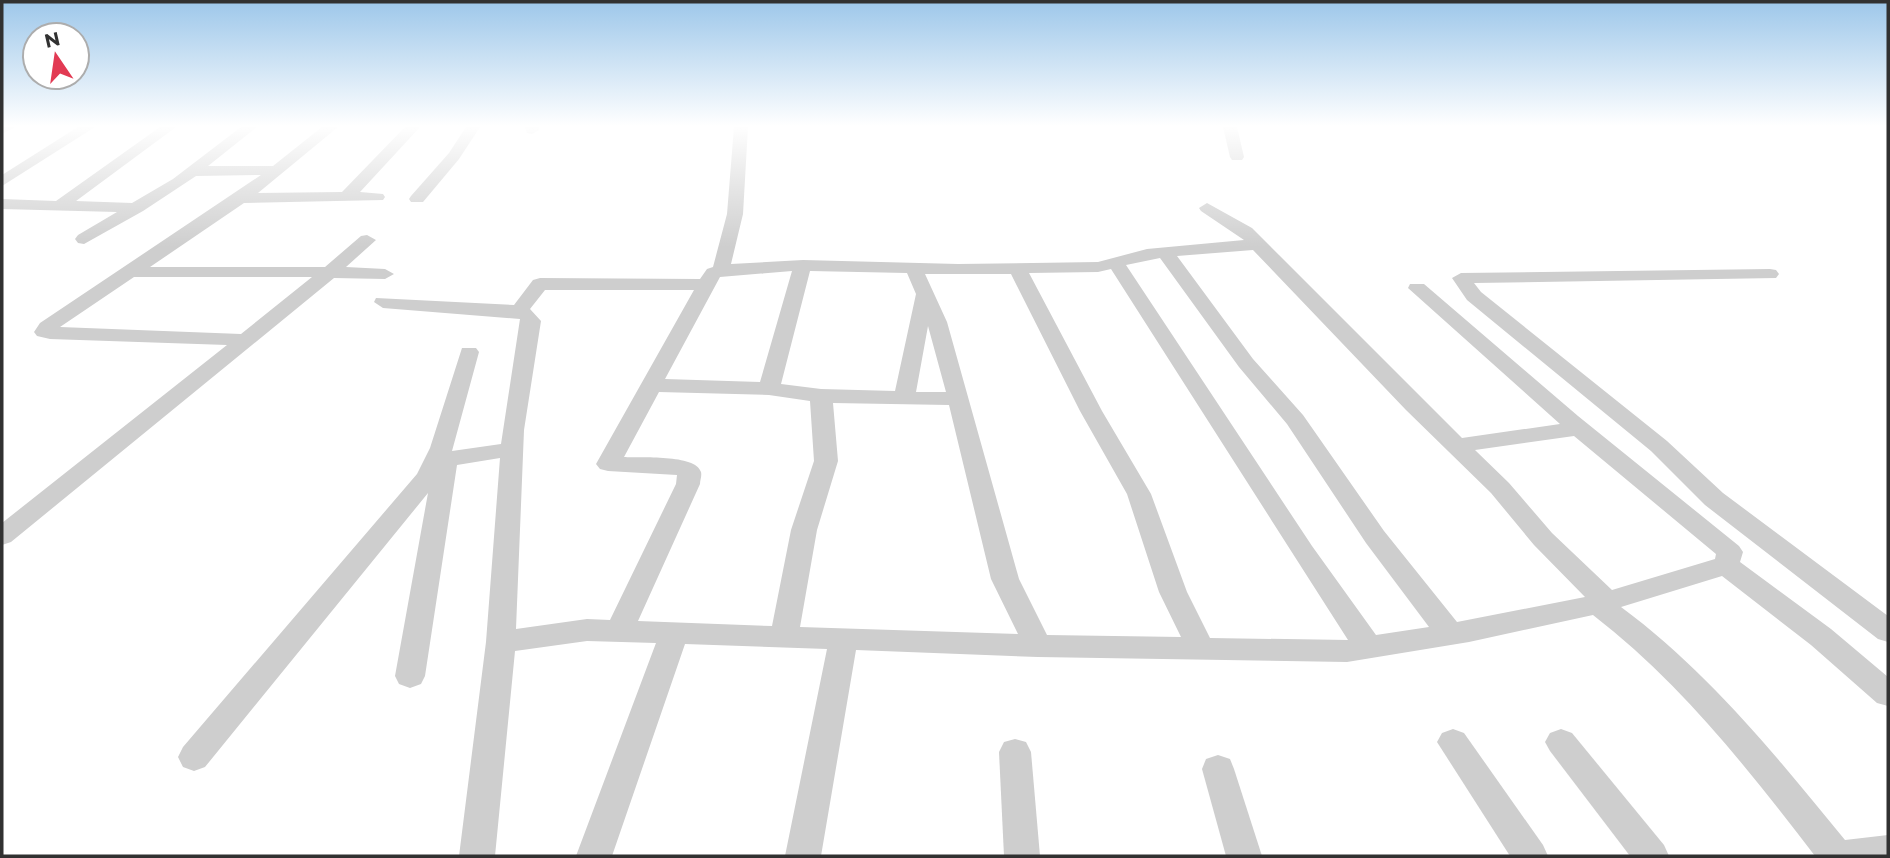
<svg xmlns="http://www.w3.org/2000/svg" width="1890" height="858" viewBox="0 0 1890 858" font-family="Montserrat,sans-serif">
<rect width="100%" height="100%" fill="#fff"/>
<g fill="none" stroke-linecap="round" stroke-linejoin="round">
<g fill="#cecece" fill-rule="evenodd">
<path d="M2,127h13l-13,7z"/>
<path d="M78,127h17l-93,59v-11z"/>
<path d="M160,127h16l-100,74 56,2 41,-24 68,-52h16l-49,39h65l49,-39h16l-80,66 84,-1 63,-65h15l-60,65 23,2 2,3 -2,3 -139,3 -94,64h175l36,-31 6,-1 9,5 -30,27 39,2 9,5 -9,5 -51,-1 -323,264 -9,3v-22l225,-178 -177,-6 -13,-3 -3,-4 6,-9 221,-148 -65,1 -53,35 -59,33 -6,-1 -3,-4 3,-4 39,-23 -115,-3v-10l54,2zM134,277h178l-71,57 -181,-7z"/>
<path d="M466,127h14l-21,32 -36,43h-12l-2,-3 2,-3 38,-43z"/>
<path d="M525,127h14v3l-7,4 -5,-1z"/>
<path d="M734,127h14l-5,87 -12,50 72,-4 155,4 140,-2 49,-13 97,-9 -43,-29 -2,-3 8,-5 45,25 210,210 98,-14 -152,-136 2,-4h14l154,132 161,130 4,6 -3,10 91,67 57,48v29l-11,-3 -66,-58 -89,-69 -101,31c88,65 156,150 224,233l43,-5v21h-73c-67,-87 -134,-173 -222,-241l-124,27 -122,20 -309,-5 -182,-7 -35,206h-36l42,-207 -142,-5 -73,212h-36l80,-213 -69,-2 -72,10 -20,205h-36l27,-214 14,-184 -43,7 -32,211 -4,8 -11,4 -11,-4 -4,-8 33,-183 -223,274 -11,4 -11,-4 -5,-10 5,-10 234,-273 13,-26 32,-100h14l3,4 -27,99 49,-7 19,-125 -137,-11 -9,-6 2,-4 138,7 19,-25 7,-2 160,1 7,-10 6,-2 14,-53zM1253,250l153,160 85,83 43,52 51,52 -128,25 -73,-91 -81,-116 -50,-56 -76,-103zM1160,258l79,109 48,57 79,119 63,84 -53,8 -64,-89 -186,-281zM1111,269l237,371 -138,-2 -23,-46 -36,-98 -49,-83 -73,-138 69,-1zM792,271l-32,111 -95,-3 55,-102zM810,271l97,2 9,21 -21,97 -74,-2 -40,-5zM925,274h86l69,137 47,83 32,98 22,45 -134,-2 -28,-56 -72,-257zM545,290h149l-98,174 4,5 8,2 69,4 -1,9 -66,136 -23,-1 -71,10 8,-199 17,-109 -11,-12zM928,326l18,66h-30zM659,392l110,3 41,6 4,60 -23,69 -19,96 -134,-5 62,-137c0,-4 2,-8 1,-12 -5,-18 -62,-14 -77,-15zM833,403l116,2 42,174 27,55 -218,-7 17,-97 21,-69zM1574,436l142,118 -1,5 -103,31 -60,-57 -43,-50 -34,-33z"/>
<path d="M1223,127h14l7,30 -2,3h-10l-2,-3z"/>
<path d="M1770,269l6,1 3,4 -3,4 -302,5 7,9 186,149 56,52 165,123v26l-10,-3 -173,-134 -54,-54 -184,-151 -15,-22 9,-5z"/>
<path d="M1453,729l11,4 79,112 5,11h-38l-73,-114 5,-9z"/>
<path d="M1561,729l11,4 92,112 5,11h-39l-80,-105 -5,-9 5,-9z"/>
<path d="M1015,739l11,3 5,10 9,104h-36l-5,-104 5,-10z"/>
<path d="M1218,755l12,4 4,10 28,87h-36l-24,-87 4,-10z"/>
</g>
</g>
<linearGradient id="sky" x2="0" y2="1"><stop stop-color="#9dc7ea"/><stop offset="0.51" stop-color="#fff"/><stop offset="1" stop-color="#fff" stop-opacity="0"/></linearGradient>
<rect width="1890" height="247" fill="url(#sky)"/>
<rect width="1890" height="858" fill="none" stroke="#313131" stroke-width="7"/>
<g transform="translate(56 56) rotate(347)"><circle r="33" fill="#ffffff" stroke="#adadad" stroke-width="2"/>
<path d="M0-5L12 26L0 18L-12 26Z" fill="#e23a53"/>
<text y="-10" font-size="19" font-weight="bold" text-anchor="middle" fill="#313131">N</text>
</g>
</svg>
